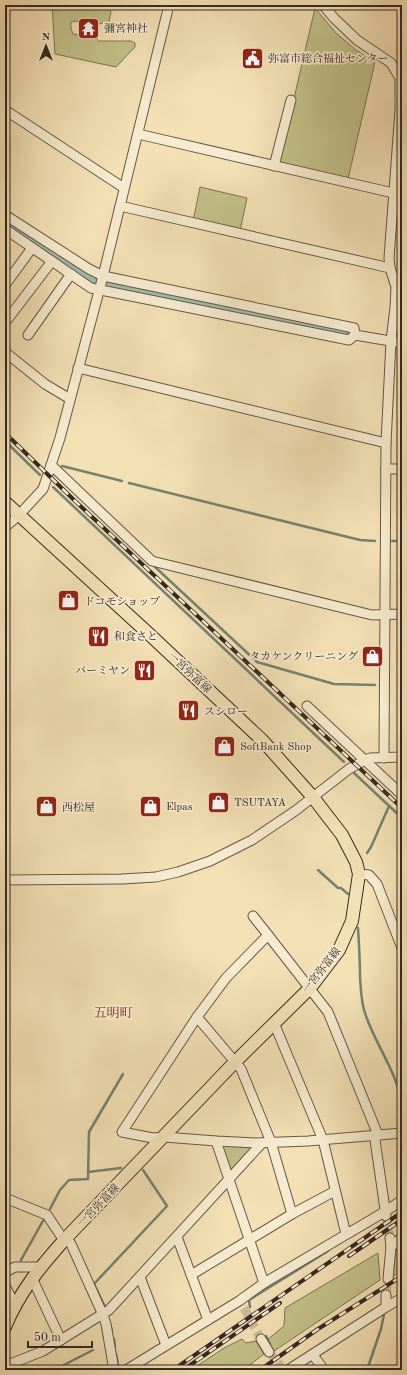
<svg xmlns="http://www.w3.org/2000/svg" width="407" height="1375" viewBox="0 0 407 1375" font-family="'Old Standard TT','Noto Serif JP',serif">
<rect width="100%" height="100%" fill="#f3e0b5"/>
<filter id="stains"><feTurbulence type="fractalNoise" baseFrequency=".005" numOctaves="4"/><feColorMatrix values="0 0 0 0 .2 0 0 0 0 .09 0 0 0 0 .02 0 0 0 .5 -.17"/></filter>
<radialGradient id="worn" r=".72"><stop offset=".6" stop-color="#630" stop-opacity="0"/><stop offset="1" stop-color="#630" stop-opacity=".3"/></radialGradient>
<g fill="#c2c088" stroke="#7c7456">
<path d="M52,5h53l6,7 -2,10 -16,3 -17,-4 -5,1v6l2,6 22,3 4,4h32l4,2v4l-19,20 -61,-13z"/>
<path d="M315,8l21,25 20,17 19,12 -27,117 -69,-16z"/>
<path d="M200,187l47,11 -7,33 -47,-10z"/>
<path d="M224,1145l30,3 -20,22 -5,1 -7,-22z"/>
<path d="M402,1240v31l-11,6 5,-29z"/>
<path d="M378,1253l2,27 -109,73 -4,-13 17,-14 1,-18z"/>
<path d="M242,1339l4,4 10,-2 8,13 -21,16h-52l33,-22z"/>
</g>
<path fill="#9cbea9" stroke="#738273" d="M5,217l91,61 252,52 -1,6 -253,-52 -89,-59z"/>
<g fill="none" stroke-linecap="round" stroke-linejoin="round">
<g stroke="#738273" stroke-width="2.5">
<path d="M5,441l35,34"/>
<path d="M62,466l60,15"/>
<path d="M129,483l231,57 15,1"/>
<path d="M53,487l291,275"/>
<path d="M392,541h10"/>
<path d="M154,566l103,96 77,22 41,1"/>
<path d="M354,773l48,45"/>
<path d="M367,853l4,-6 18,-41"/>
<path d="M318,870l20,18h3l7,6"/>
<path d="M358,928c1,16 2,32 2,49 1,12 1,25 5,36 10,32 34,61 37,94"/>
<path d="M88,1172l33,-4"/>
<path d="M50,1209l10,-19 9,-10 19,-1 1,-47 34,-58"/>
<path d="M21,1260l23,-41"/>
<path d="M105,1307l-11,-23 73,-78 -24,-36"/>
<path d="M250,1307l-1,-7 79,-49"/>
<path d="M111,1327l1,6"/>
<path d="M266,1336l4,8"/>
<path d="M114,1339l1,8"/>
<path d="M116,1354l2,11"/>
<path d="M54,1370l39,-20"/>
<path d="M367,1370l14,-41 3,-15"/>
</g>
<g stroke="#cdbb98" stroke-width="9" stroke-dasharray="9 4.5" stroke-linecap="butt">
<path d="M386,1217l4,21"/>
<path d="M386,1295l2,-16"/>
<path d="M244,1308l17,31"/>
<path d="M269,1352l13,16"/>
</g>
<defs>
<g id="minor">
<path d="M323,5l11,13 23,22 34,23 9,15v32l-11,148 1,10 6,19 -1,20 -4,34 -5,102 -2,315"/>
<path d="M5,110l119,78"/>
<path d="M138,134l264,61"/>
<path d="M274,166l17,-66"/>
<path d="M120,206l270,62"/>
<path d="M5,215l84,54 14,7 251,52 1,7 47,8"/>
<path d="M5,229l86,59 258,52 6,-5"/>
<path d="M5,285l27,-37"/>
<path d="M7,320l45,-59"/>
<path d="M28,335l43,-61"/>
<path d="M5,352l40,32 25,15"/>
<path d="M78,368l308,75"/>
<path d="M51,465l101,96 220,54 30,-1"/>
<path d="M386,469h16"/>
<path d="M5,527l14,-12 24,-26 17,-51 43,-162 66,-271"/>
<path d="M307,706l95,89"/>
<path d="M359,874l10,1 8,9 25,64"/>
<path d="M5,880l117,-1 34,-2 22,-5 32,-11 42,-21 43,-29 54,-42 16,-9 5,-2 32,-1"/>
<path d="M253,916l15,19"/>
<path d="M197,1017l44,52 30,73 21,72"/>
<path d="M274,1023l49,117 23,94"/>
<path d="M378,1135l-50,-123 -60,-77 -42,43 -29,39 -75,115 31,6 11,-1 52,4 40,2 52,-2 94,-8"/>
<path d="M378,1135l-3,5 11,76"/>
<path d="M216,1141l48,142"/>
<path d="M5,1198l42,17 14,21 5,2 5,6 32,71 3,9 8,46"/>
<path d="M177,1237l31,83"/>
<path d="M391,1247l11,-10"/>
<path d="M5,1272l10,-5h25"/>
<path d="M191,1275l101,-61 43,-23"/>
<path d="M140,1277l26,68"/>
<path d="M32,1278l29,62"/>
<path d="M388,1279l3,-32 -1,-9"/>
<path d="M5,1286l8,15 1,5"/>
<path d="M386,1295v12l16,-9"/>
<path d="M261,1339l8,13"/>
<path d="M313,1355l11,15"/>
<path d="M5,1366l38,-15 66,-41 153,-167"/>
<path d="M126,1370l113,-69 25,-18 122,-72 16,-11"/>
<path d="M288,1370l98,-63"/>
</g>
<path id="major" d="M5,502l144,132 113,106 50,56 30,39 14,27 3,12 -7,47 -13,29 -29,38 -76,75 -168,175c-26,29 -46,53 -61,89"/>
</defs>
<use href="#minor" stroke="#645748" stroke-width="11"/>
<use href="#major" stroke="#352923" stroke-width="14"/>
<use href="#minor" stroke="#f7ebcf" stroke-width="9"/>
<use href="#major" stroke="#f3e0b5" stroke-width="12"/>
<defs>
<g id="rail">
<path d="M5,433l69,67 328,308"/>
<path d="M349,1256l48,-33"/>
<path d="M173,1370l229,-158"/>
<path d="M183,1370l97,-67"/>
<path d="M260,1370l58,-41 84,-53"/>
</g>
</defs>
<use href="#rail" stroke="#352923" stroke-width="4"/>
<use href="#rail" stroke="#f7ebcf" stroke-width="2.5" stroke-dasharray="8" stroke-linecap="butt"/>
</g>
<defs>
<symbol id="temple-square" viewBox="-11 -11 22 22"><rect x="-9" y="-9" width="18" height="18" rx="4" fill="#8f2418" stroke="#f7ebcf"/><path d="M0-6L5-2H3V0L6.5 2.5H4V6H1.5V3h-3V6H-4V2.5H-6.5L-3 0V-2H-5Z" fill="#fff"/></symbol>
<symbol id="civic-square" viewBox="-11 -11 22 22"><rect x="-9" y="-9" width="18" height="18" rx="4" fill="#8f2418" stroke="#f7ebcf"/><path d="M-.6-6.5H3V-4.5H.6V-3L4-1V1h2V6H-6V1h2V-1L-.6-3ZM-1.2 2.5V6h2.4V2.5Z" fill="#fff"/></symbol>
<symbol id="shop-square" viewBox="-11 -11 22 22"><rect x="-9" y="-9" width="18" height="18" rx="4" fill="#8f2418" stroke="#f7ebcf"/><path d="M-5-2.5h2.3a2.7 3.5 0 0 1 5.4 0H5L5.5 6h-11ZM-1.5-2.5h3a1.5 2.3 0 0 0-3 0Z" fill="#fff"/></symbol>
<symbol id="restaurant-square" viewBox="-11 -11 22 22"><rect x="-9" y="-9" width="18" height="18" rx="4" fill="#8f2418" stroke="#f7ebcf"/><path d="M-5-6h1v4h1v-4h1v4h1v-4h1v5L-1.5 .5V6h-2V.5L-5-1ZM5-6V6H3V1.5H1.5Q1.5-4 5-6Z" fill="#fff"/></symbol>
</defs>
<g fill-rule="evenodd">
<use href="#temple-square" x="76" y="16" width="25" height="25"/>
<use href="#civic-square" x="240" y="46" width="25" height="25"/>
<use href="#shop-square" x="56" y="588" width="25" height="25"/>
<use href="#restaurant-square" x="86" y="624" width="25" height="25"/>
<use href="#shop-square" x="360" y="644" width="25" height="25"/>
<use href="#restaurant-square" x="132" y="658" width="25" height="25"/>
<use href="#restaurant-square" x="176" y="698" width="25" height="25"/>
<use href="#shop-square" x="212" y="734" width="25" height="25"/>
<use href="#shop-square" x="206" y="790" width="25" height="25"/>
<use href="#shop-square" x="138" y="794" width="25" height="25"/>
<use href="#shop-square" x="34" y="794" width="25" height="25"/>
</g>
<g text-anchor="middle" stroke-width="3.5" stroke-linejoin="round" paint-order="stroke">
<g font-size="11" fill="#352923" stroke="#f7ebcf" text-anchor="start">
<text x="104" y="32">彌宮神社</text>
<text x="268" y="62">弥富市総合福祉センター</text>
<text x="84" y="605">ドコモショップ</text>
<text x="114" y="640">和食さと</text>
<text x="358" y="660" text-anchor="end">タカケンクリーニング</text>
<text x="130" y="674" text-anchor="end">バーミヤン</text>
<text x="204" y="715">スシロー</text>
<text x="240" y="750">SoftBank Shop</text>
<text x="234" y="806">TSUTAYA</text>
<text x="166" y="810">Elpas</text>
<text x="62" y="811">西松屋</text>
</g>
<g font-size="11" fill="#352923" stroke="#f7ebcf">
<text transform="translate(190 672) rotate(43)" y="4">一宮弥富線</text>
<text transform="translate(321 970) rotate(-52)" y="4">一宮弥富線</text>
<text transform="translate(98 1205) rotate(-46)" y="4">一宮弥富線</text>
</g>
<g font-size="13" fill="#7a1f14" stroke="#f7ebcf">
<text x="113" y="1017">五明町</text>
</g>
</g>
<rect width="407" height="1375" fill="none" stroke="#f3e0b5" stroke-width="20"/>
<rect x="6" y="6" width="395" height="1363" fill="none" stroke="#352923" stroke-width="2"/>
<rect x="10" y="10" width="387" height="1355" fill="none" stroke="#352923"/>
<g transform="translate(46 46)" stroke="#f7ebcf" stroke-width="3" paint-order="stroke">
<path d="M0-3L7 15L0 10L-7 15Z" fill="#352923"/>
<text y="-6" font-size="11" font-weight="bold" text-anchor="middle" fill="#352923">N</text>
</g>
<path d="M28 1341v6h64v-6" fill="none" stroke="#352923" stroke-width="2"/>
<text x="34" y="1341" font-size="12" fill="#352923" stroke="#f7ebcf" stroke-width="3" paint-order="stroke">50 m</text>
<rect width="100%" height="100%" filter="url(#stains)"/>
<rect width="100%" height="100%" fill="url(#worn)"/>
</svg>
